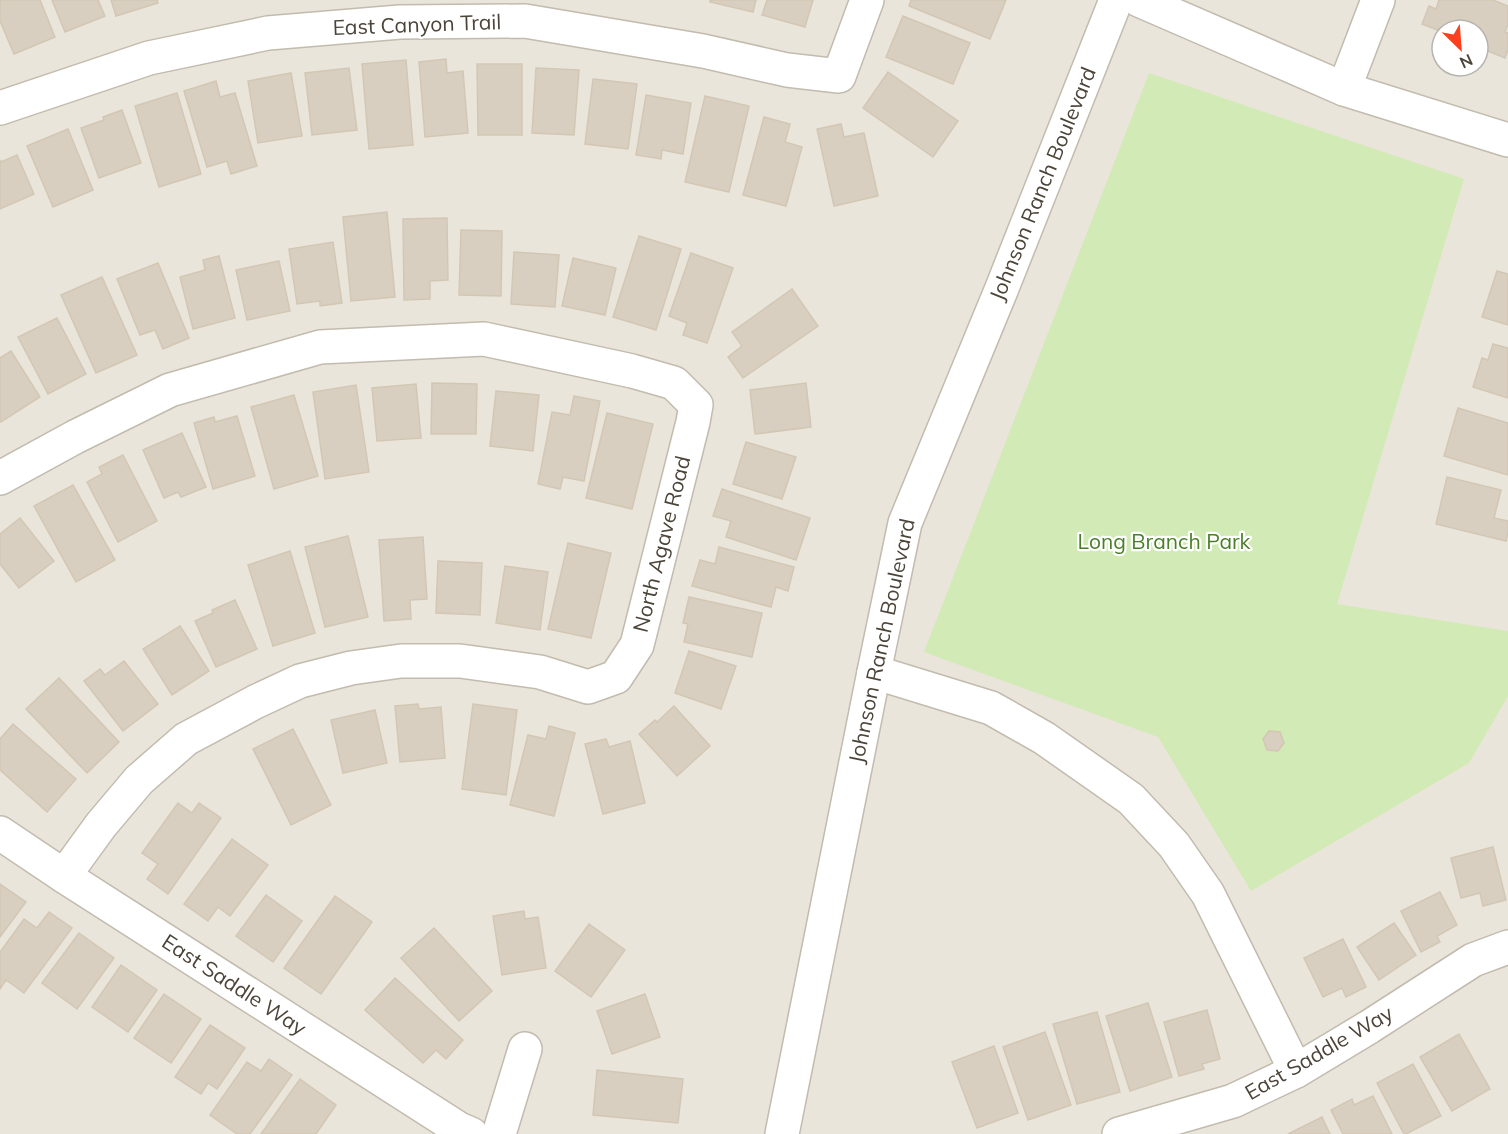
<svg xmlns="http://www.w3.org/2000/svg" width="1508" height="1134" viewBox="0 0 1508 1134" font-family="Mulish,sans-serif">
<rect width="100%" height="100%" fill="#f6f3ec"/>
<path fill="#eae5da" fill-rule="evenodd" d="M0,0h1508v1134h-1508zM1442,30h36v36h-36z"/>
<path fill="#d2eab5" d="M1149,73l315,106 -127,425 171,27v65l-39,67 -218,128 -93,-154 -234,-85z"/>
<g fill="#d8cfc1" stroke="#d3c7b4" stroke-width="1.5">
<path d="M0,0h40l15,37 -41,17 -14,-33z"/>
<path d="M52,0h46l7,16 -40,16z"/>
<path d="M111,0h46l1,3 -42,13z"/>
<path d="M710,0h46l-3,12 -43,-10z"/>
<path d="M767,0h46l-8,27 -43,-12z"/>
<path d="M911,0h95l-16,39 -81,-33z"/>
<path d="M1439,0h54l15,6v18l-3,8 3,1v17l-3,8 -27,-11v-17h-36v2l-20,-8 7,-18 7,3z"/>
<path d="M903,16l67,27 -17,41 -67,-27z"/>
<path d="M446,59l1,14 16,-2 5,62 -43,4 -6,-75z"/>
<path d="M406,60l7,85 -44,4 -7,-85z"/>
<path d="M477,64h45v71h-44z"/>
<path d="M349,68l8,62 -45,5 -7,-62z"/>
<path d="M536,68l43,2 -5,65 -42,-2z"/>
<path d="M888,72l70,49 -25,36 -70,-49z"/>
<path d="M291,73l11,63 -44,7 -10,-62z"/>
<path d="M593,79l44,5 -9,65 -43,-5z"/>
<path d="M216,81l4,16 15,-4 22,73 -26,8 -4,-13 -20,6 -23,-76z"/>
<path d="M177,93l24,81 -42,13 -24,-81z"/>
<path d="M646,95l45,8 -8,51 -21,-4 -1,9 -25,-4z"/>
<path d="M705,96l44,10 -20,86 -44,-10z"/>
<path d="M122,110l19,53 -42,15 -18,-50 23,-8 -1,-3z"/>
<path d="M764,117l26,7 -5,18 17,5 -16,59 -43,-11z"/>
<path d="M841,124l3,13 20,-4 14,63 -44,10 -17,-77z"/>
<path d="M68,129l25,61 -40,17 -26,-61z"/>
<path d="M17,155l17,39 -34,15v-49l1,2z"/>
<path d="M387,212l8,85 -44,4 -8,-84z"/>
<path d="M447,218l1,62 -18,1v18l-26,1 -1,-81z"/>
<path d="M461,230l41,1 -1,65 -42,-1z"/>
<path d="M639,236l42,13 -25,81 -43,-13z"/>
<path d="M333,242l9,61 -22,3v-5l-23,3 -8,-55z"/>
<path d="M514,252l45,3 -4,52 -44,-3z"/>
<path d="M691,253l42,15 -26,75 -24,-8 4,-12 -18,-7z"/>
<path d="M219,256l16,62 -42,11 -13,-52 25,-7 -2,-10z"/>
<path d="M573,258l43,10 -11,47 -43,-9z"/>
<path d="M279,261l11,50 -43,9 -11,-50z"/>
<path d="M158,263l31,75 -26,11 -8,-19 -15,5 -23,-56z"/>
<path d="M1497,271l11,3v51l-26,-8z"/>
<path d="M102,277l35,78 -41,18 -35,-78z"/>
<path d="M792,289l26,37 -75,52 -15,-21 14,-11 -10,-14z"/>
<path d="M57,318l29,56 -38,20 -30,-57z"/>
<path d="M1493,344l15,4v50l-35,-11 9,-29 6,2z"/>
<path d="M11,351l29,46 -39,25 -1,-2v-62z"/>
<path d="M432,383l45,1 -1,50h-45z"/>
<path d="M806,383l5,44 -56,7 -5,-44z"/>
<path d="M416,384l5,54 -44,3 -5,-53z"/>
<path d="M356,385l13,87 -44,7 -12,-87z"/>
<path d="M496,391l43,4 -6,56 -43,-5z"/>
<path d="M294,395l24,81 -44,13 -23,-82z"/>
<path d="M574,396l26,5 -16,80 -21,-4 -3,12 -22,-5 14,-72 18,3z"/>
<path d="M1458,408l50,15v52l-64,-19z"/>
<path d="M607,413l46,11 -21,85 -46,-11z"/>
<path d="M237,416l18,60 -42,13 -19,-66 20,-6 1,5z"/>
<path d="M182,433l24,54 -25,10 -3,-5 -14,6 -21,-48z"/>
<path d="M746,442l50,15 -14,42 -49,-15z"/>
<path d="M123,455l34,66 -39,21 -31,-60 15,-8 -3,-7z"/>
<path d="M1447,477l54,13 -7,28 14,3v11l-2,9 -70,-17z"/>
<path d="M73,485l42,75 -39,22 -42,-76z"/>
<path d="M722,489l88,29 -14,42 -70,-23 5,-16 -18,-5z"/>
<path d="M20,518l34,43 -35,27 -19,-24v-30z"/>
<path d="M348,536l20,81 -43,10 -20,-80z"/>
<path d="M423,537l4,62 -17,1 1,19 -27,2 -5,-81z"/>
<path d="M568,543l43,10 -20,85 -43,-9z"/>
<path d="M719,547l75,20 -6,24 -12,-4 -5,20 -79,-21 8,-26 15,4z"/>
<path d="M290,551l25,82 -42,13 -25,-81z"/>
<path d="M438,561l44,2 -2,52 -44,-2z"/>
<path d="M505,566l43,6 -8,58 -44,-7z"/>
<path d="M689,597l73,16 -10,44 -68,-15 4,-18 -5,-1z"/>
<path d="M235,600l22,49 -41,18 -21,-46 18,-8 -1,-3z"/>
<path d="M180,626l29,45 -37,24 -29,-46z"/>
<path d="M689,651l47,15 -15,43 -46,-16z"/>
<path d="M124,661l34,43 -35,27 -39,-50 16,-12 5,6z"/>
<path d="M59,678l60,64 -32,31 -61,-64z"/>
<path d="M418,704l1,5 22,-2 4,51 -45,4 -5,-56z"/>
<path d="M473,704l44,6 -11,85 -44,-6z"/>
<path d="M674,706l36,40 -33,30 -38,-42 16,-14 2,2z"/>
<path d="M375,710l12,53 -44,10 -12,-53z"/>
<path d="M13,724l63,55 -29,33 -47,-42v-31z"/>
<path d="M549,726l26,7 -21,83 -44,-11 18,-70 18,4z"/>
<path d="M293,729l38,76 -40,20 -38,-76z"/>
<path d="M1269,731l11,1 4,11 -6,8 -11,-1 -4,-11z"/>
<path d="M606,739l3,8 21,-6 15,62 -42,11 -18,-70z"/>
<path d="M178,803l14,10 7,-10 22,15 -53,76 -21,-15 11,-15 -16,-11z"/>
<path d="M232,839l36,26 -38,51 -12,-9 -10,14 -24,-17z"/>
<path d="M1493,847l13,53 -23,6 -3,-13 -19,5 -10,-40z"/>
<path d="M0,884l26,18 -26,35z"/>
<path d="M1440,892l17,33 -20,11 3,6 -19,10 -20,-41z"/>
<path d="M266,895l36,26 -29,41 -37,-26z"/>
<path d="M335,896l37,26 -51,72 -37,-26z"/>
<path d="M524,911l1,8 13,-2 8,51 -44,7 -9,-59z"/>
<path d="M49,912l23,16 -48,65 -18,-13 -6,9v-37l24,-33 13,9z"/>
<path d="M1394,923l22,32 -37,25 -22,-33z"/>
<path d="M589,924l36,26 -34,47 -36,-26z"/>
<path d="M434,928l58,63 -33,30 -58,-63z"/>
<path d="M79,933l35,25 -37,51 -35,-26z"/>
<path d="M1343,939l23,48 -20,10 -4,-9 -19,9 -19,-39z"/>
<path d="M121,965l36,25 -29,42 -36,-25z"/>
<path d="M395,978l68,62 -17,19 -10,-9 -13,13 -58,-53z"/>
<path d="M164,994l37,25 -30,44 -37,-25z"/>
<path d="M645,994l15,43 -48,17 -15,-43z"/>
<path d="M1148,1003l24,74 -42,14 -24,-75z"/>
<path d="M1207,1010l13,49 -18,5 2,5 -25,7 -15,-54z"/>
<path d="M1097,1012l23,80 -43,12 -24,-80z"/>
<path d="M210,1025l35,23 -28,41 -9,-6 -7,11 -26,-17z"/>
<path d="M1045,1032l26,73 -43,15 -25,-73z"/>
<path d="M1459,1034l31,55 -38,22 -32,-54z"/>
<path d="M994,1046l24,67 -41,15 -25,-66z"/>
<path d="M269,1059l23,16 -42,59h-13l-27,-19 37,-53 14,9z"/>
<path d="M1413,1064l28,52 -35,18h-2l-27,-51z"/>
<path d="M597,1070l86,9 -5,44 -85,-8z"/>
<path d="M300,1079l36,26 -20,29h-55z"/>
<path d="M1373,1096l19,38h-49l-12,-24 21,-11 2,6z"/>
<path d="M1322,1117l8,17h-42z"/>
</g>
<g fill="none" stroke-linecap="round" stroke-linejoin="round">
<defs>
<g id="minor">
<path d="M1139,0l205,89 164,51"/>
<path d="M1344,89l34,-89"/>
<path d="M0,108l149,-50 119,-25 132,-11 125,-1 178,30 84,19 52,6 28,-76"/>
<path d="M0,478l75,-41 95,-47 150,-43 164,-8 148,32 42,12 22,22 -3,17 -56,223 -21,32 -28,10 -48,-15 -80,-11h-59l-50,7 -51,13 -45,21 -69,37 -47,41 -38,45 -37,51"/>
<path d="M874,672l117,36 53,30 87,61 43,46 34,49 88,177"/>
<path d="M0,833l64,43 395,253 12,5"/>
<path d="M499,1134l26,-85"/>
<path d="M782,1134l92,-462 31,-149 97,-235 114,-288"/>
<path d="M1119,1134l114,-33 63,-30 73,-44 104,-67 35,-13"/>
</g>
</defs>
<use href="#minor" stroke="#c2bbae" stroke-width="36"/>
<use href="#minor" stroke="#fff" stroke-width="33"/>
</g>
<g text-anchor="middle" stroke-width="4.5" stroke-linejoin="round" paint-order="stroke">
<g font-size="21" fill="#4b4439" stroke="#fff">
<text transform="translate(417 25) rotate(-2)" y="7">East Canyon Trail</text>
<text transform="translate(1043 184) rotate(-68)" y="7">Johnson Ranch Boulevard</text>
<text transform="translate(662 544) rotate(-76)" y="7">North Agave Road</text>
<text transform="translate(882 641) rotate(-78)" y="7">Johnson Ranch Boulevard</text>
<text transform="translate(234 985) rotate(33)" y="7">East Saddle Way</text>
<text transform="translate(1319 1053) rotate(-30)" y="7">East Saddle Way</text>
</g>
<g font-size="21" fill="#4a7f2a" stroke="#fff">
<text x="1164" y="549">Long Branch Park</text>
</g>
</g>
<g transform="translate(1460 48) rotate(155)"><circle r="28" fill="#ffffff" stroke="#b7b4b0" stroke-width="1.5"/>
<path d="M0-4.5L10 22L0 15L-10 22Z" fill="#fc3f1d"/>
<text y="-9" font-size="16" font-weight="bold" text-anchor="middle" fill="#4b4439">N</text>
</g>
</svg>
